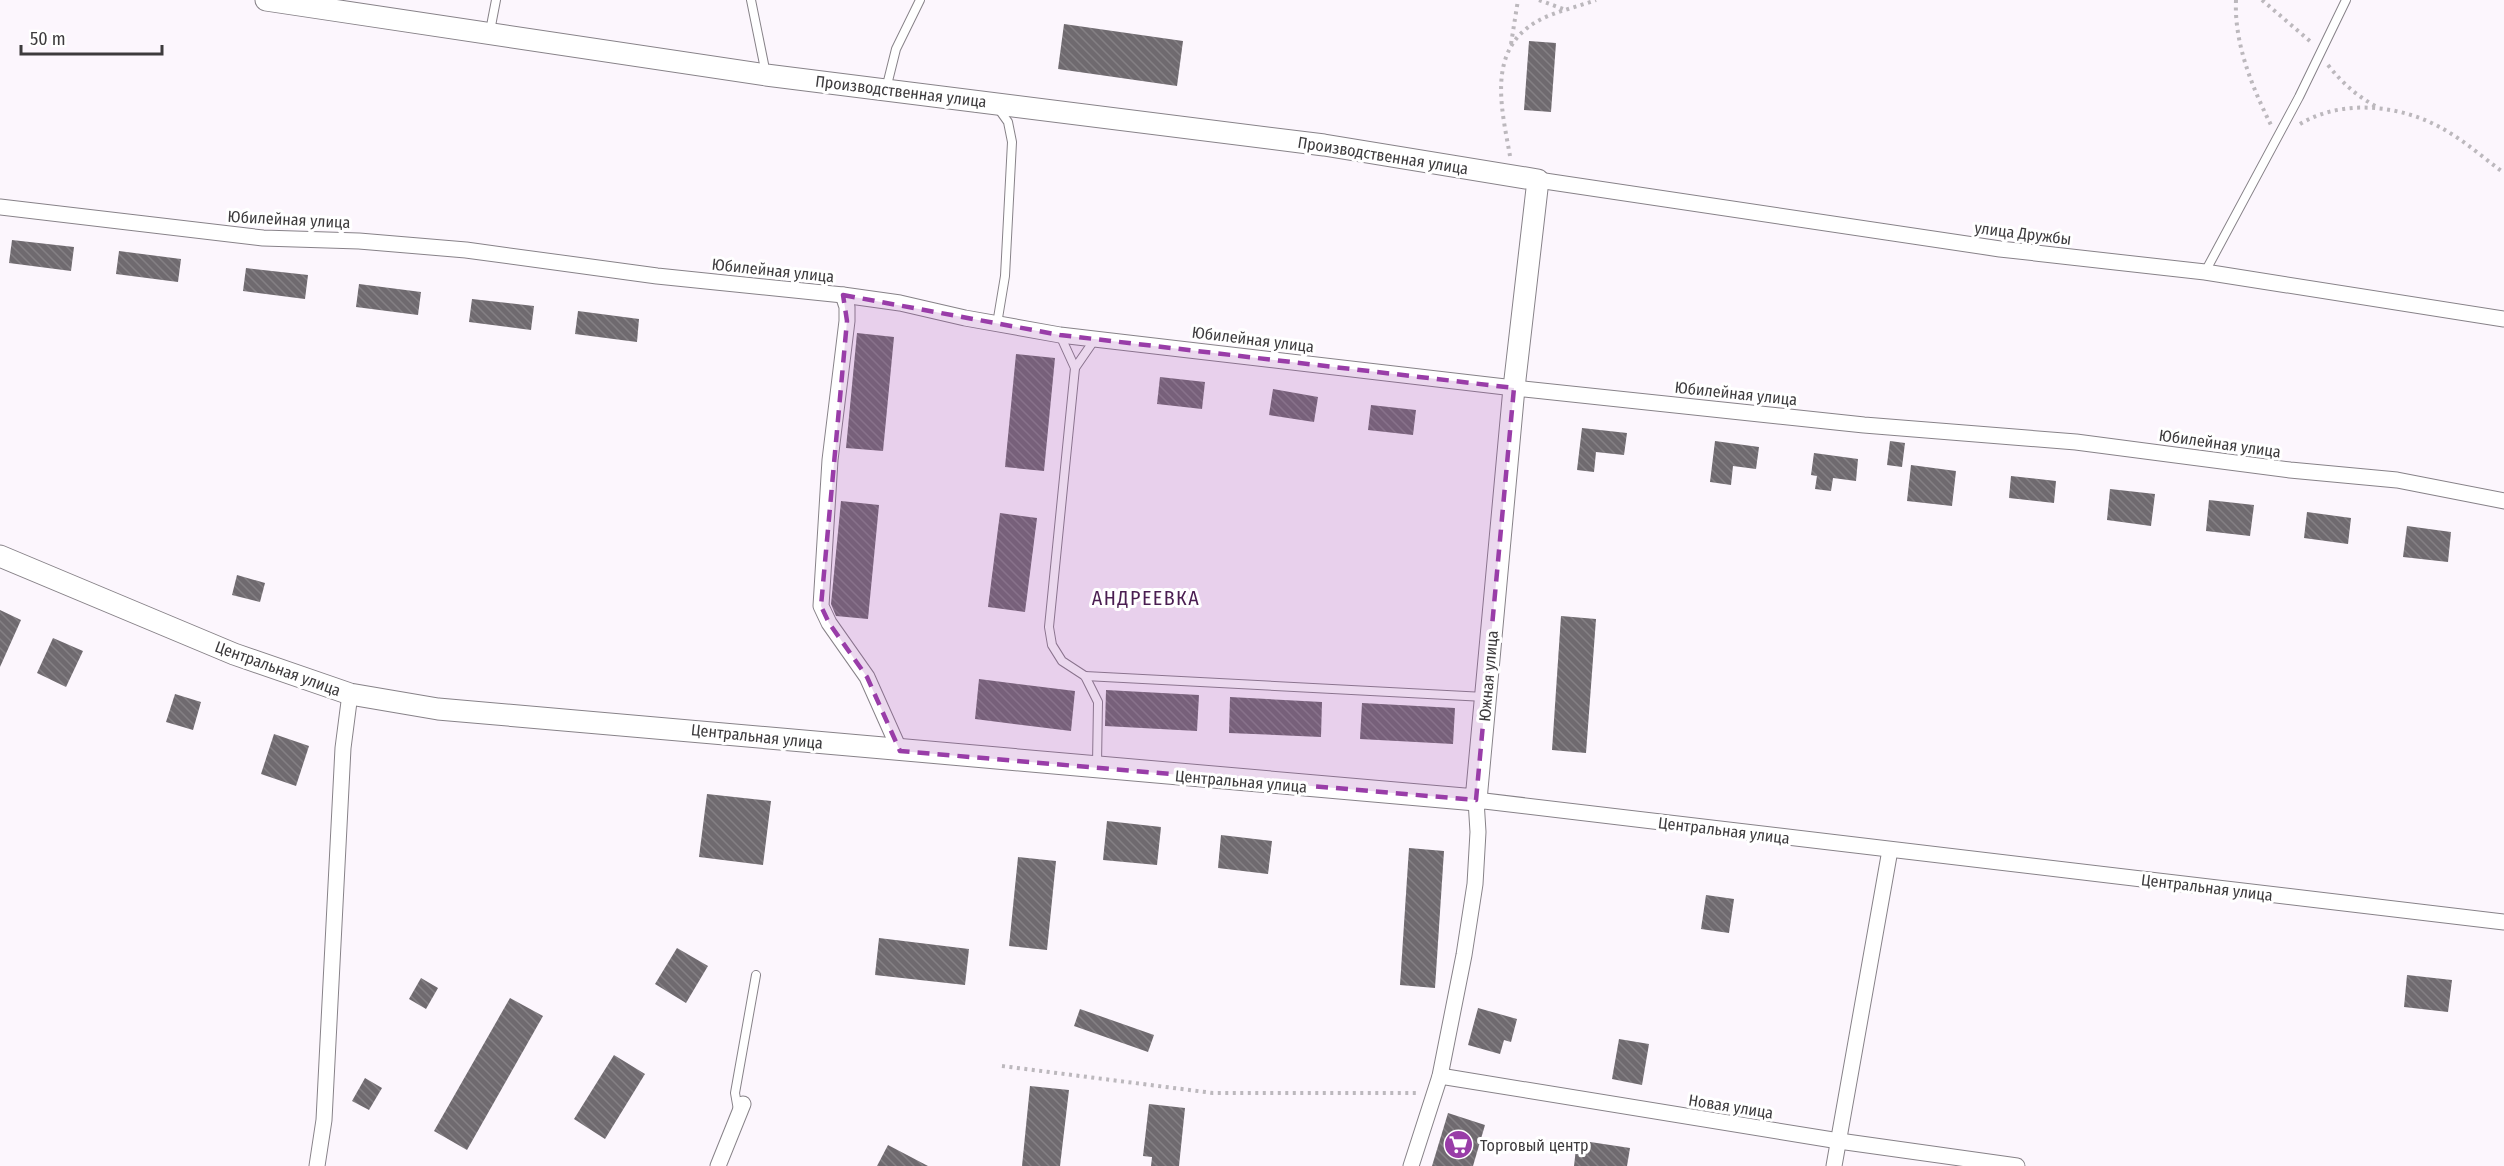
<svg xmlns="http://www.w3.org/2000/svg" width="2504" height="1166" viewBox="0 0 2504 1166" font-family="'Fira Sans Condensed',sans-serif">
<defs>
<pattern id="building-back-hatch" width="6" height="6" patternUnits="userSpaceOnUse" patternTransform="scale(1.5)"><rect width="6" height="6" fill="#6f6a6f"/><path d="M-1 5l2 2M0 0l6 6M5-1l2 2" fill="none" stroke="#848084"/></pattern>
</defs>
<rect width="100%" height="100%" fill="#fcf6fd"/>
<g fill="url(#building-back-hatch)">
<path d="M1064,24l119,17 -6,45 -119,-17z"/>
<path d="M1529,41l27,2 -5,69 -27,-2z"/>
<path d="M12,240l62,7 -3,24 -62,-8z"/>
<path d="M119,251l62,8 -3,23 -62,-8z"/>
<path d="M246,268l62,7 -3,24 -62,-8z"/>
<path d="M359,284l62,8 -3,23 -62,-8z"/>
<path d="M472,299l62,7 -3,24 -62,-8z"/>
<path d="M578,311l61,8 -2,23 -62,-8z"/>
<path d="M857,333l37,4 -11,114 -37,-3z"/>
<path d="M1016,354l39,4 -11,113 -39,-4z"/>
<path d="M1160,377l45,5 -3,27 -45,-5z"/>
<path d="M1273,389l45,8 -4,25 -45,-7z"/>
<path d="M1371,405l45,5 -3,25 -45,-5z"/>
<path d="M1582,428l45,5 -3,22 -28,-3 -2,20 -17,-2z"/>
<path d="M1715,441l44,6 -3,22 -23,-3 -2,19 -21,-3z"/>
<path d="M1890,441l15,2 -3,24 -15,-2z"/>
<path d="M1814,453l44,6 -2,22 -23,-3 -2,13 -16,-2 2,-13 -6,-1z"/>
<path d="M1911,465l45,6 -4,35 -45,-5z"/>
<path d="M2011,476l45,5 -2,22 -45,-5z"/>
<path d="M2110,489l45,5 -4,32 -44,-6z"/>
<path d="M2209,500l45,5 -4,31 -44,-5z"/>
<path d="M841,501l38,4 -11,114 -32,-3 -5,-12z"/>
<path d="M2307,512l44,6 -3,26 -44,-6z"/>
<path d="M1000,513l37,5 -12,94 -37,-5z"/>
<path d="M2407,526l44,6 -3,30 -45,-5z"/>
<path d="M237,575l28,8 -5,19 -28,-7z"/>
<path d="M0,610l21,10 -21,47z"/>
<path d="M1561,616l35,3 -10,134 -34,-3z"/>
<path d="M53,638l30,13 -17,36 -29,-14z"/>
<path d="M979,679l96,12 -4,40 -96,-12z"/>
<path d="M1106,690l93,5 -2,36 -92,-5z"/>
<path d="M175,694l26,8 -8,28 -27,-8z"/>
<path d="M1230,697l92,5 -1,35 -92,-4z"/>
<path d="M1362,703l93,5 -2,36 -93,-5z"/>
<path d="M274,734l35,12 -13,40 -35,-12z"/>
<path d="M707,794l64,7 -8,64 -64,-8z"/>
<path d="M1107,821l54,6 -4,38 -54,-5z"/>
<path d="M1221,835l51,6 -4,33 -50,-6z"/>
<path d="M1409,848l35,3 -9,137 -35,-3z"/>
<path d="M1018,857l38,4 -9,89 -38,-4z"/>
<path d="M1706,895l28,4 -5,34 -28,-4z"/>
<path d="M879,938l90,11 -4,36 -90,-10z"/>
<path d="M677,948l31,18 -22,37 -31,-19z"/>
<path d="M2407,975l45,5 -4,32 -44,-5z"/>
<path d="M421,978l17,10 -12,21 -17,-10z"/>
<path d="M510,998l33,18 -76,134 -33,-19z"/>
<path d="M1478,1008l39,11 -6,23 -7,-2 -4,14 -32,-9z"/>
<path d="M1080,1009l74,26 -6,17 -74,-26z"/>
<path d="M1619,1039l30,5 -7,41 -30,-6z"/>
<path d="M614,1055l31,19 -40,65 -31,-20z"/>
<path d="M365,1078l17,10 -13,22 -17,-9z"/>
<path d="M1030,1086l39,4 -9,76h-38z"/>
<path d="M1149,1104l36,4 -6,58h-28l1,-9 -9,-1z"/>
<path d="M1448,1113l37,12 -12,41h-41z"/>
<path d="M1577,1140l53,8 -3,18h-53z"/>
<path d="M888,1145l40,21h-51z"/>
</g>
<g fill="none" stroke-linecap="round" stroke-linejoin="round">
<defs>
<g id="lane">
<path d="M751,0l15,74"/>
<path d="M490,31l6,-31"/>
<path d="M886,89l10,-40 24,-49"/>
<path d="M2205,272l94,-175 47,-97"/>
<path d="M997,324l8,-48 7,-134 -4,-20 -10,-14"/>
<path d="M1060,335l15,33 -26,259 3,18 10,16 23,15 13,26 -1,62"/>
<path d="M1075,368l20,-29"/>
<path d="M1085,676l400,21"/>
<path d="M738,1110l-3,-17 21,-118"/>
</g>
<g id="street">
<path d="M1538,180l462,69 205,23 299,47"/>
<path d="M0,207l263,31 96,3 107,9 191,26 186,19 57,8 65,15 95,17 454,53 350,37 212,17 214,28 107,10 107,21"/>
<path d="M843,295l4,12v14l-17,139 -9,146 8,17 38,54 33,74"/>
<path d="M1440,1076l399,65 178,25"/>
<path d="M317,1166l7,-46 19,-372 7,-54"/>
<path d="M718,1166l25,-62"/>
<path d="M1411,1166l29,-90 24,-121 11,-71 3,-52 -2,-32 1028,122"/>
<path d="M1834,1166l56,-316"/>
</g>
<path id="secondary" d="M0,556l234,98 116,40 88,15 1038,91 38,-412 24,-208 -214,-35 -558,-70 -500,-75"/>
</defs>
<use href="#lane" stroke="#878288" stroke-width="10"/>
<use href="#street" stroke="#878288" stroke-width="17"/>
<use href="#secondary" stroke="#878288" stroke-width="23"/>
<g stroke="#bcb8bd" stroke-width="4" stroke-dasharray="3 4.5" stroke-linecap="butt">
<path d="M1539,0l27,10"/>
<path d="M2236,0c-2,43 16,87 35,125"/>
<path d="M2262,0l49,42"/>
<path d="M1511,44l7,-44"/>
<path d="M2328,65c15,19 30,32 51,43"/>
<path d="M2300,124c43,-26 103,-19 145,6 21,12 40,29 59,43"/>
<path d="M1510,156c-8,-46 -24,-105 26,-134 17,-10 41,-15 60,-22"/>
<path d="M1002,1066l211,27h207"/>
</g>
<use href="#lane" stroke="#fff" stroke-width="8"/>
<use href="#street" stroke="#fff" stroke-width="15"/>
<use href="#secondary" stroke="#fff" stroke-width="21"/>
</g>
<path fill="#993da8" fill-opacity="0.2" stroke="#993da8" stroke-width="4.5" stroke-dasharray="12 8" stroke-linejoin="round" d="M843,295l217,40 454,53 -38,412 -576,-49 -33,-74 -38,-54 -8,-17 26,-285z"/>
<defs>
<symbol id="supermarket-disc" viewBox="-11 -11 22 22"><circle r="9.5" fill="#993da8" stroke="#fff"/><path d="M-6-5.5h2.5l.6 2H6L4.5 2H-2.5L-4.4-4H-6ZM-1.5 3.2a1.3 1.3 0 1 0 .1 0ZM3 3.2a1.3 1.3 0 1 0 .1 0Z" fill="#fff"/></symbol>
</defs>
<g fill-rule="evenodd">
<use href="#supermarket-disc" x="1442" y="1128" width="33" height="33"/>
</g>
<g text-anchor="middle" stroke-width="6" stroke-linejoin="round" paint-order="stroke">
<g font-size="16" fill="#3d3b3d" stroke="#fff">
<text transform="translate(901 91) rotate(7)" y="6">Производственная улица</text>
<text transform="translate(1383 155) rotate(9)" y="6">Производственная улица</text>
<text transform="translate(289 219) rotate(3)" y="6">Юбилейная улица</text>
<text transform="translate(2023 233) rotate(7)" y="6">улица Дружбы</text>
<text transform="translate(773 270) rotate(6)" y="6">Юбилейная улица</text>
<text transform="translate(1253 339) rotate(7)" y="6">Юбилейная улица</text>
<text transform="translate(1736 393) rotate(6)" y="6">Юбилейная улица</text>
<text transform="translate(2220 443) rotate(8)" y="6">Юбилейная улица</text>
<text transform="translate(278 668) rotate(20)" y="6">Центральная улица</text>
<text transform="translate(1488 676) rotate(-85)" y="6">Южная улица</text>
<text transform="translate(757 736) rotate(6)" y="6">Центральная улица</text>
<text transform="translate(1241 781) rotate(5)" y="6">Центральная улица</text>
<text transform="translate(1724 830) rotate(7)" y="6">Центральная улица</text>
<text transform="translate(2207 887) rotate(7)" y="6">Центральная улица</text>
<text transform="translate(1731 1106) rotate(9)" y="6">Новая улица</text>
</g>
<g font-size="16" fill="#3d3b3d" stroke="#fff" text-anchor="start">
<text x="1480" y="1151">Торговый центр</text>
</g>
<g font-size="20" letter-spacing="1.5" fill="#4a1e51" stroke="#fff">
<text x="1146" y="605">АНДРЕЕВКА</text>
</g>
</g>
<path d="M21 45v9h141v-9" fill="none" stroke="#3d3b3d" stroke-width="3"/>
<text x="30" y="45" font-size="18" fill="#3d3b3d" stroke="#ffffff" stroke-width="4.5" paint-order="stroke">50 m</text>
</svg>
